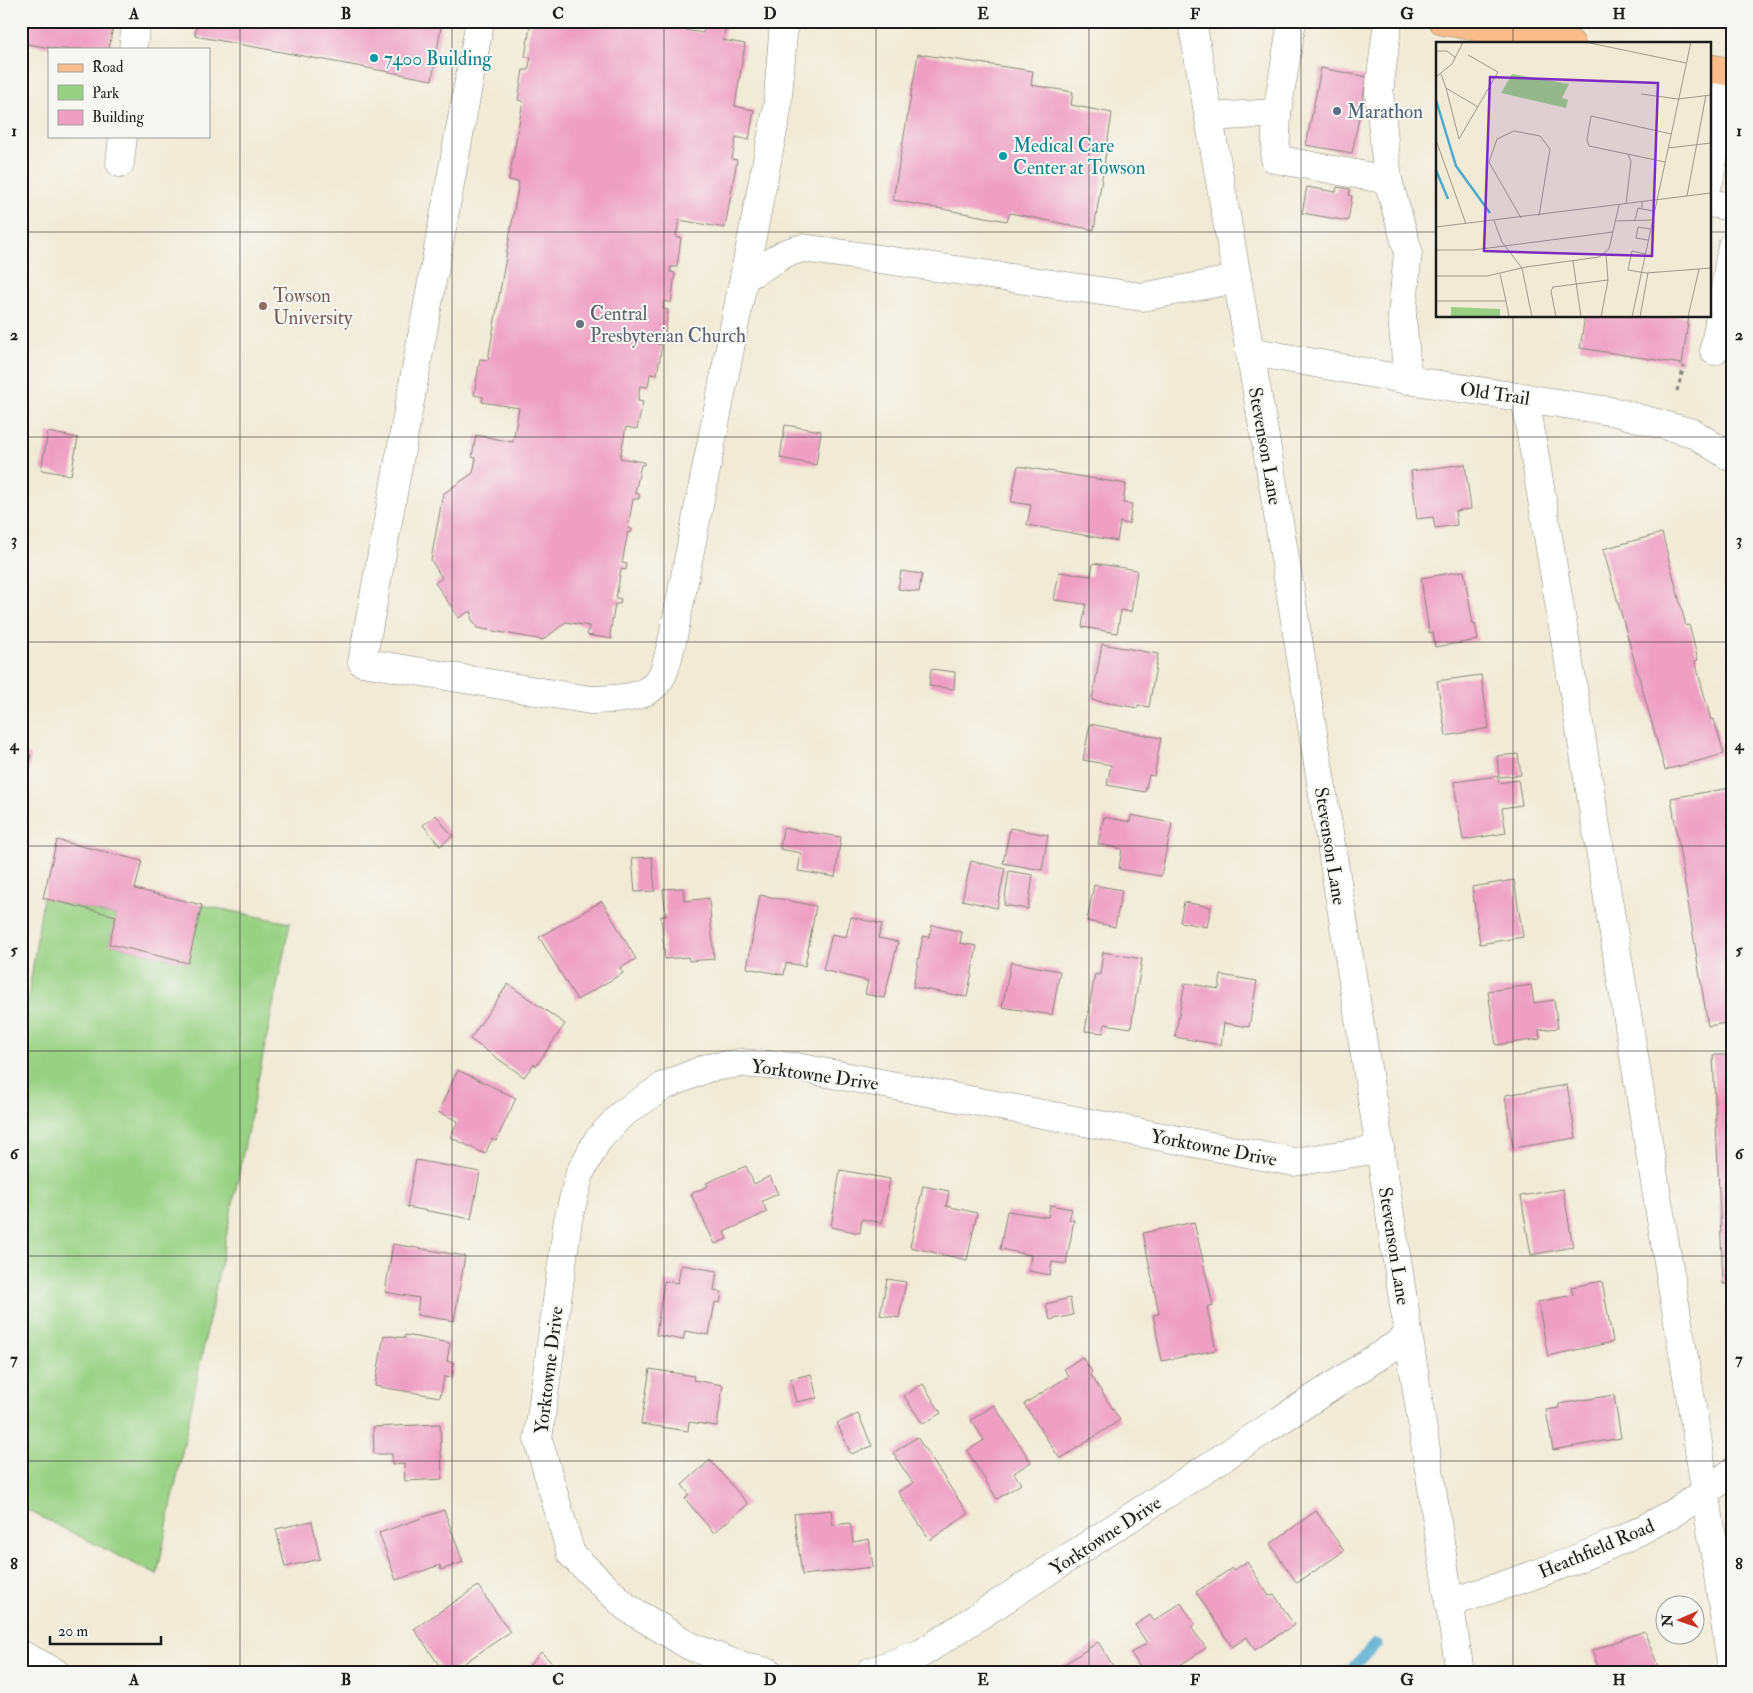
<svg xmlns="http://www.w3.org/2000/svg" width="1753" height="1693" viewBox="0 0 1753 1693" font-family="'IM FELL Double Pica',serif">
<rect width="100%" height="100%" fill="#f6f6f2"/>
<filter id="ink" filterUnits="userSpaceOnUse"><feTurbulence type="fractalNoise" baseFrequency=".02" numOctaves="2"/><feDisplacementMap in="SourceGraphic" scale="10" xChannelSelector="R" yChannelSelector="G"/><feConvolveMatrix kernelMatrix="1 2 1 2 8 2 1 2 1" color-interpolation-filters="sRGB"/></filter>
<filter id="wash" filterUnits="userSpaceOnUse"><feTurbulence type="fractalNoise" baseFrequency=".0096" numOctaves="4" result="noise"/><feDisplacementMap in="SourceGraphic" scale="20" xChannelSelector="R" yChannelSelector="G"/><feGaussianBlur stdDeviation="1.12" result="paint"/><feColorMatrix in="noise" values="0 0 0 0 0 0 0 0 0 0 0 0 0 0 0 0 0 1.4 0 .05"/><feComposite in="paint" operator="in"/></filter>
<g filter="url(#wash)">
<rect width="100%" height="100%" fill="#f1ead6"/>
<path fill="#99d184" stroke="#5a7650" d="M43,898l73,18 -7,28 78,19 15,-58 88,18 -133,652 -136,-68v-460z"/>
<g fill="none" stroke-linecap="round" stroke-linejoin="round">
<path stroke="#4ea8cc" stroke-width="11" d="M1349,1672l27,-28"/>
</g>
<g id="blocks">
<g fill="#ee9fc2">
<path d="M21,21h93l-5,28h-51l-37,-6z"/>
<path d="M197,21h245l-10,59 -237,-44z"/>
<path d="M531,21h103l69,12 2,-12h22l-4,19 22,4 -10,62 19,4 -5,30 -13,-3 -4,22 5,1 -12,68 -46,-8 -3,17 5,1 -4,29h-6l-1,5 5,1 -4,30 -7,-2 -1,8 5,1 -4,29 -6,-1 -1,6 5,1 -5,30 -7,-1 -2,13 -8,-1 -2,15 5,1 -6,27 -11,-2 -6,31 24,4v3h-3l-6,28 4,1v5h-6l-5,29 4,1 -1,4 -3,-1 -6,31 5,1 -1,6 -5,-1 -5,29 5,1 -1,5h-5l-5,30 2,5 -25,-4 2,-9 -23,-4 -23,18 -66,-12 -6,-10 1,-6h-4l-9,6 -24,-35 7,-5 -11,-18 12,-66 30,-21 3,-15 -4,-1 4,-22 37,7 6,-34 -37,-6 1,-5 -9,-2 6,-36 8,1 31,-178 -10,-2 14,-79 -5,-1 5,-30h5l3,-13h-6z"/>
<path d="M918,54l115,17 -2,14 42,7 -2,13 41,8 -18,117 -84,-17 -3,8 -114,-21z"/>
<path d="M1321,68l46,9 -15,76 -46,-8z"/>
<path d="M1307,187l29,5 1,-5 13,2 -1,6 3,1 -4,25 -46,-8z"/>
<path d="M1585,316h104l-7,48 -102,-16z"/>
<path d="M785,425l36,6 -5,34 -36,-7z"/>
<path d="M48,432l30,6 -7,37 -30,-5z"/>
<path d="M1465,464l6,45 -16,2 2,14 -22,3 -2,-11 -16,2 -6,-48z"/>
<path d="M1018,466l108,18 -3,19 9,1 -3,20 -9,-2 -3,19 -90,-16 4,-20 -20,-3z"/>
<path d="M1662,533l24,93 3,-1 9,35 -3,1 16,59 3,-1 10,35 -59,16 -62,-221z"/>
<path d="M1093,563l44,7 -6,42 -10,-2 -4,23 -35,-6 4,-23 -32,-4 5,-28 32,4z"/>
<path d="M901,571l21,3 -3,18 -21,-3z"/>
<path d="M1464,571l9,54 2,-1 3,16 -43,7 -2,-15 -4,1 -8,-55z"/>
<path d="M1102,644l56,10 -9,53 -11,-2v3l-46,-8z"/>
<path d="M931,669l24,3 -1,17 -25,-3z"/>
<path d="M1481,675l8,53 -43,8 -9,-55z"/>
<path d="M1090,724l71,14 -7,38 -5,-1 -4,17 -38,-7 4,-20 -28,-5z"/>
<path d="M21,753l10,2 -5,31 -5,-1z"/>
<path d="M1518,754l3,21 -22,2 -2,-21z"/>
<path d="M1497,776l2,7 19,-3 4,25 -20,3 4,25 -43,7 -9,-58z"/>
<path d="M1730,788l2,234 -24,4 -37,-228z"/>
<path d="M436,815l16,21 -12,10 -17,-21z"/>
<path d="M1131,815l41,8 -11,53 -42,-7 3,-20 -24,-5 6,-27 26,5z"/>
<path d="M783,828l58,9 -6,40 -37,-6 3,-18 -21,-4z"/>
<path d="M1010,828l38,7 -6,35 -39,-7z"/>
<path d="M57,840l85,21 -7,28 67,16 -14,58 -79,-19 7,-28 -73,-18z"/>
<path d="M652,857l3,34 -20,1 -3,-34z"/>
<path d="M971,861l34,8 -8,39 -35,-8z"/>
<path d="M1009,871l24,4 -5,34 -24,-4z"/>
<path d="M1514,880l9,57 -43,7 -8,-57z"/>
<path d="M1094,885l28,5 -7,37 -28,-6z"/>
<path d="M683,888l1,13 25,-3 5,61 -25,2 -1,-4 -23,2 -4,-43h5l-3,-27z"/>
<path d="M760,895l56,11 -11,60 -19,-3 -2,12 -37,-7z"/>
<path d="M602,901l34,58 -16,9 3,5 -46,27 -38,-63z"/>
<path d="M1184,902l27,5 -4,20 -27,-5z"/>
<path d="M851,917l31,7 -4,14 20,4 -14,56 -19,-4 3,-13 -45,-11 9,-36 14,3z"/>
<path d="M932,925l30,7 -2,11 17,3 -10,51 -54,-10 10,-51 6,1z"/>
<path d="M1103,952l39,7 -11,69 -26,-4 -2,9 -18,-2 10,-57 5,1z"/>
<path d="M1011,962l49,9 -8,44 -50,-8z"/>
<path d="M1221,975l36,6 -8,46 -25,-4 -3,22 -46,-8 10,-54 34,6z"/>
<path d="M508,984l57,40 -29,42 -2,-2 -10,13 -54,-38z"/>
<path d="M1531,985l3,18 20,-3 4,28 -19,2 1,9 -44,6 -8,-54z"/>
<path d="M1713,1055h19v229h-9z"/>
<path d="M458,1070l58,28 -20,43 -4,-2 -7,15 -35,-17 8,-16 -20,-9z"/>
<path d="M1567,1085l9,53 -63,10 -8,-53z"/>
<path d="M416,1160l64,12 -9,47 -64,-12z"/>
<path d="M746,1166l8,18 16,-8 8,18 -16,7 5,11 -43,20 3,7 -12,5 -24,-50 17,-8 -2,-3z"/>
<path d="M840,1170l50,9 -8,44 -20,-4 -2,14 -29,-6z"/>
<path d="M923,1186l26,5 -3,15 31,7 -10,47 -57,-13z"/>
<path d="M1563,1189l10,58 -42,8 -10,-59z"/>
<path d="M1050,1205l22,4 -3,11h5l-8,44 -14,-2 -2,13 -21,-4 2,-16 -31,-6 7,-38 41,6z"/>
<path d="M1194,1222l19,83 -6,2 9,43 -54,11 -9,-46 6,-1 -16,-81z"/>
<path d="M393,1244l72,12 -11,65 -37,-6 2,-17 -34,-6z"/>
<path d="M681,1265l36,6 -3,20 8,1 -2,11 -5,-1 -6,33 -24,-4 -2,9 -27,-5 8,-54 14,2z"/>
<path d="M887,1279l19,3 -7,36 -19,-3z"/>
<path d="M1602,1281l11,61 -65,14 -10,-54 35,-7 -2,-8z"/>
<path d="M1070,1298l3,17 -23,5 -4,-16z"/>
<path d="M384,1335l21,3v-3l45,8 -3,18 7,2 -2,15 -8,-1 -4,20 -65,-11z"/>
<path d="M1082,1357l10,15 -2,2 30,46 -60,39 -36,-55 45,-28 -5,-7z"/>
<path d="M650,1369l44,7 -1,4 30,5 -6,41 -28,-4 -1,9 -47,-7z"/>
<path d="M811,1374l6,24 -21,4 -6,-23z"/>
<path d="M923,1384l18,29 -18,11 -19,-28z"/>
<path d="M1614,1395l7,43 -68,12 -7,-40 13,-2v-4z"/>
<path d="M994,1405l37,57 -17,11 7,11 -24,15 -30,-48 17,-11 -13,-20z"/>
<path d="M858,1414l14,32 -21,8 -14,-31z"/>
<path d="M440,1424l2,55 -37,2 -1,-17 -12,1v-11h-18l-1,-27z"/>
<path d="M917,1437l51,77 -38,26 -32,-48 15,-9 -20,-30z"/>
<path d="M710,1460l38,44 -34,29 -29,-34 4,-5 -7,-9z"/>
<path d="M444,1510l19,52 -22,8 -1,-5 -44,15 -17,-47z"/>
<path d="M831,1510l2,15 17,-2 3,19 16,-3 4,28 -71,8 -8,-61z"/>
<path d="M1316,1511l28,40 -47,32 -27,-39z"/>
<path d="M312,1521l8,38 -35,8 -9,-38z"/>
<path d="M1247,1562l22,34 5,-2 20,31 -39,25 -8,-13 -15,10 -36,-55 36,-24 1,2z"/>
<path d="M478,1586l32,46 -59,40h-7l-30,-43z"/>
<path d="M1181,1603l14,21 -4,3 15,21 -27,18 4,6h-40l-12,-19 16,-10 -12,-18 15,-10 4,6z"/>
<path d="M1644,1631l16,40 -60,1 -8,-21z"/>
<path d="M1098,1642l19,30h-64z"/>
<path d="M541,1652l20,20h-37z"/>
</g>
</g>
</g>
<g filter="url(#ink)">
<use href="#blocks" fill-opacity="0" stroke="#868379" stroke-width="1"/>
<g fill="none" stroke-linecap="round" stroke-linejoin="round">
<defs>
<g id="minor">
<path d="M480,21l-118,641 228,38c26,-1 63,1 74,-29 4,-11 6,-23 9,-34l104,-527 7,-89"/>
<path d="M1192,21l80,457 108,671 80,523"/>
<path d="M1388,21l-9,71 9,88 20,71 -6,66 6,63"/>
<path d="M133,49l3,-28"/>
<path d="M1277,113l-2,46 113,21"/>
<path d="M1209,117l68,-4 15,-92"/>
<path d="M120,163l3,-27"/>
<path d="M1709,181l21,-110"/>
<path d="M1709,203l23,4"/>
<path d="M744,278l42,-25 17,-5 339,49 95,-18"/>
<path d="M1249,351l159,29 208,32 77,21 39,25"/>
<path d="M1714,351l18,-105"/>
<path d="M1525,397l173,1046 34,226"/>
<path d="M1449,1603c99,-32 201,-64 283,-131"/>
<path d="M21,1654l34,18"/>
<path d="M769,1672l-26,-5 -53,-21 -64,-39 -55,-53 -33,-115 30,-219 12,-47 17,-32 25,-27 42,-28 43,-18 33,-5 56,4 498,95 86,-13"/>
<path d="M870,1672l52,-19 486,-316"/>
</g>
<g id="major">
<path d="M1443,21l128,23"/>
<path d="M1709,68l23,4"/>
</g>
</defs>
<use href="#minor" stroke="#868379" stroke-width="29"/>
<use href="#major" stroke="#868379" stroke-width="29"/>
<g stroke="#868379" stroke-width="3" stroke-dasharray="4 4" stroke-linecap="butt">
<path d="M1723,21l9,2"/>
<path d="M1677,391l7,-25"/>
</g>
<use href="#minor" stroke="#fff" stroke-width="28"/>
<use href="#major" stroke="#f9bc8a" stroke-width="28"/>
</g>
</g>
<path fill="none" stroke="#1c1c1c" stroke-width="1" stroke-opacity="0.55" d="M240,21v1651M452,21v1651M664,21v1651M876,21v1651M1089,21v1651M1301,21v1651M1513,21v23M21,232h1416M1709,232h23M1513,316v1356M21,437h1711M21,642h1711M21,846h1711M21,1051h1711M21,1256h1711M21,1461h1711"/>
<g fill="#0f9aa8" stroke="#f6f6f2" stroke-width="2">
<circle cx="374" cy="58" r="5"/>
<circle cx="1003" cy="156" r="5"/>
</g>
<circle fill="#5c6f8a" stroke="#f6f6f2" stroke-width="2" cx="1337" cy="111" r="5"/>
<circle fill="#8d6e63" stroke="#f6f6f2" stroke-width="2" cx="263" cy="306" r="5"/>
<circle fill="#6b7280" stroke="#f6f6f2" stroke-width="2" cx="580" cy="324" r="5"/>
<g text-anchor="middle" stroke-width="4" stroke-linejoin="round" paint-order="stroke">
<g font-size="19" fill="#0d838f" stroke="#f6f6f2" text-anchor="start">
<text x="384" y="65">7400 Building</text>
<text x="1013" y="152">Medical Care<tspan x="1013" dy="22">Center at Towson</tspan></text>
</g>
<g font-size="19" fill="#4e5e75" stroke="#f6f6f2" text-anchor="start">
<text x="1347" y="118">Marathon</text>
</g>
<g font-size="19" fill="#785e54" stroke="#f6f6f2" text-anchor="start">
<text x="273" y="302">Towson<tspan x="273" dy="22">University</tspan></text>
</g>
<g font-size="19" fill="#5b616d" stroke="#f6f6f2" text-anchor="start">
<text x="590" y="320">Central<tspan x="590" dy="22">Presbyterian Church</tspan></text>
</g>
<g font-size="19" fill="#1c1c1c" stroke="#f6f6f2">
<text transform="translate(1495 393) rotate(8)" y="7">Old Trail</text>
<text transform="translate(1266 446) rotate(80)" y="7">Stevenson Lane</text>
<text transform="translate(1331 846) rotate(81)" y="7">Stevenson Lane</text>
<text transform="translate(815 1074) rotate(8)" y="7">Yorktowne Drive</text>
<text transform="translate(1214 1147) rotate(11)" y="7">Yorktowne Drive</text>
<text transform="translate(1395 1246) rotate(81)" y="7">Stevenson Lane</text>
<text transform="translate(548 1370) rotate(-83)" y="7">Yorktowne Drive</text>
<text transform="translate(1105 1535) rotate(-33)" y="7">Yorktowne Drive</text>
<text transform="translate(1596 1548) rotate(-23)" y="7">Heathfield Road</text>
</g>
</g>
<g transform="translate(1436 42)">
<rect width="275" height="275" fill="#f1ead6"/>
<path d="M76,32l57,10 -7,14 6,2 -2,8 -65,-15zM15,265l49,2v8h-49z" fill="#99d184"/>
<path fill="none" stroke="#4ea8cc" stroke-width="2.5" d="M0,58l20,66 34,47M0,128l12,29"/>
<path fill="none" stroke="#9c988c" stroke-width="1" d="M149,0l101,21M0,9h11l9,7M5,32l5,14 32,19M0,35l16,-13 11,-22M10,46l13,51M205,52l37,5 33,-4M23,97l39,-67 -30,-17M0,98l30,84M232,106l43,-5M229,120l-76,-16 -2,-7 4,-23 80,18M251,154l19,-101M206,160v7l12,2M190,162l5,-43 -3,-6M85,176l-32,-56 8,-23 17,-8 26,5 10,13 -11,67M199,178l3,-12 4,1M58,179l8,21 20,26 10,49M179,179l37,-1M0,185l275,-34M212,198l-12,-2 2,-11 12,2M0,208h37l140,-18M209,212l-13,-3 -4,19 18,3 65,-5M137,219l8,56M64,232l6,27M0,234h51l39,-9 73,-10 10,-8 10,-44M0,259h70l3,16M120,275l-5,-26 2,-4 55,-7M165,275l7,-37 -2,-26M196,275l59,-275M204,275l8,-44M252,275l11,-48"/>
<path fill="#7b2cbf" fill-opacity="0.15" stroke="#7b2cbf" stroke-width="2.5" d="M54,35l168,6 -6,173 -168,-5z"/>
<rect width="275" height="275" fill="none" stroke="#1c1c1c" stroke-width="2.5"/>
</g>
<rect width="1753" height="1693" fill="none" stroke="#f6f6f2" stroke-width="55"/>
<rect x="48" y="48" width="162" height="90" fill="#f6f6f2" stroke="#9f9f9c"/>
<rect x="58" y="64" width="25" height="8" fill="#f9bc8a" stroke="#9f9f9c"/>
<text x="92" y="72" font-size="15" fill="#1c1c1c">Road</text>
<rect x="58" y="85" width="25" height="15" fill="#99d184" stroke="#9f9f9c"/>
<text x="92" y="98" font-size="15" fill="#1c1c1c">Park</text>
<rect x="58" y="110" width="25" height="15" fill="#ee9fc2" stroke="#9f9f9c"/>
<text x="92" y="122" font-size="15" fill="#1c1c1c">Building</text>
<g transform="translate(1680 1620) rotate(268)"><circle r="24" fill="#f6f6f2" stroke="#9f9f9c"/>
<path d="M0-4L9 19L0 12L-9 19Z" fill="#c8321e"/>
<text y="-8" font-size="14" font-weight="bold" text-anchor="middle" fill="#1c1c1c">N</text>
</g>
<path d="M50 1636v8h111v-8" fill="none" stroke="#1c1c1c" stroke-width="2.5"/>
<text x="58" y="1636" font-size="15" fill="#1c1c1c" stroke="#f6f6f2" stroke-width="4" paint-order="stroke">20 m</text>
<rect x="28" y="28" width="1698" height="1638" fill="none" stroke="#1c1c1c" stroke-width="2"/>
<g font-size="16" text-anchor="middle" font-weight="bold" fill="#1c1c1c">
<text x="134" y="19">A</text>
<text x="346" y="19">B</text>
<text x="558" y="19">C</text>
<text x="770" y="19">D</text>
<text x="983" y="19">E</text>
<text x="1195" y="19">F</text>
<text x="1407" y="19">G</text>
<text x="1619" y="19">H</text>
<text x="14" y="136">1</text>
<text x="1739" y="136">1</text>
<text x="14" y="340">2</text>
<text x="1739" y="340">2</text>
<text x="14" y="545">3</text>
<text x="1739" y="545">3</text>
<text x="14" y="750">4</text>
<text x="1739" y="750">4</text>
<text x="14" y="955">5</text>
<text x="1739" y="955">5</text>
<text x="14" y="1159">6</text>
<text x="1739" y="1159">6</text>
<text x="14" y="1364">7</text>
<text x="1739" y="1364">7</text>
<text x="14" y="1569">8</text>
<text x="1739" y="1569">8</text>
<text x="134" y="1685">A</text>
<text x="346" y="1685">B</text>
<text x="558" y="1685">C</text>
<text x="770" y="1685">D</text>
<text x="983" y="1685">E</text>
<text x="1195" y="1685">F</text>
<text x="1407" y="1685">G</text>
<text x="1619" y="1685">H</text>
</g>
</svg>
